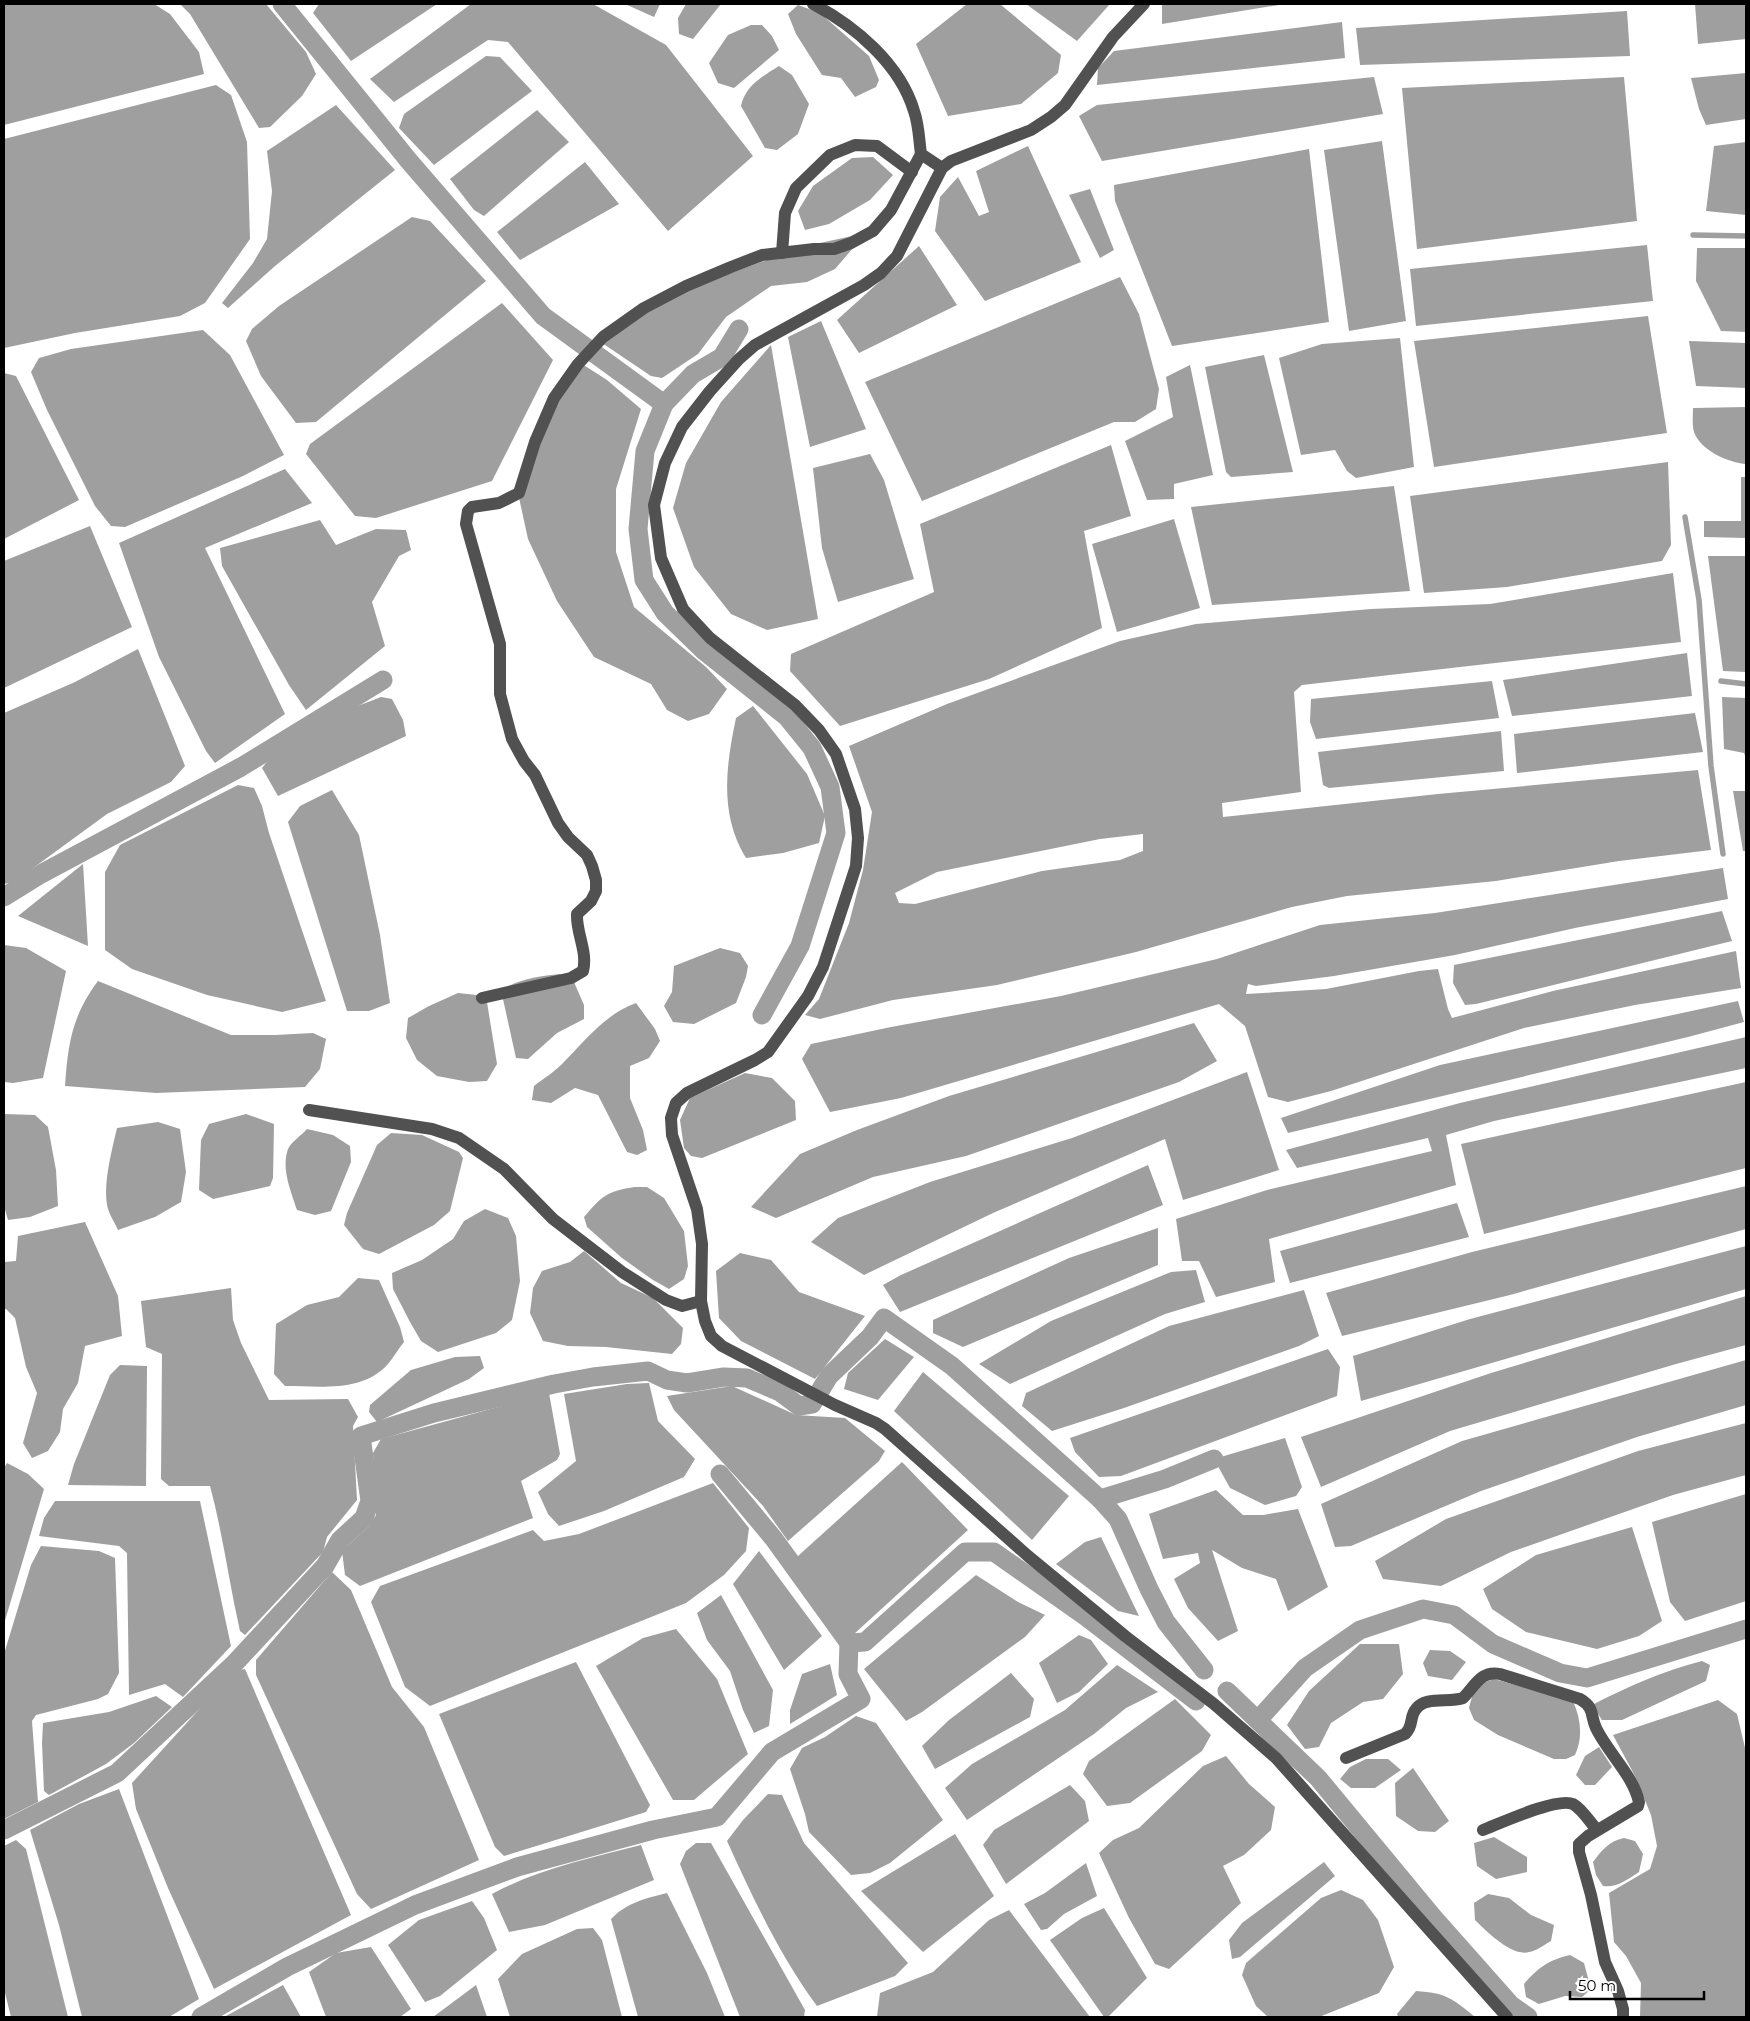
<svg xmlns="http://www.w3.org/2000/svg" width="1750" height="2021" viewBox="0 0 1750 2021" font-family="Montserrat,sans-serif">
<rect width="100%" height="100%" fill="#fff"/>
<g fill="#9f9f9f" fill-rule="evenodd">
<path d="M4,4h150l16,10 29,38 5,22 -200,51z"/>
<path d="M180,4h86l40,48 10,22 -14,22 -32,31 -11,1 -69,-114z"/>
<path d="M319,4h118l-86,57 -38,-48z"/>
<path d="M471,4h122l73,41 87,111 -85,75 -160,-189 -20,-2 -94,62 -24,-23z"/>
<path d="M625,4h35l-6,13z"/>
<path d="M686,4h35l-28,35 -14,-5 -1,-16z"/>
<path d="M967,4h33l61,51 -3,18 -37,31 -73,12 -32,-72z"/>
<path d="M1026,4h84l-33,37z"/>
<path d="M1162,4h123l-123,20z"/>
<path d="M1695,4h51v35l-48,5z"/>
<path d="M798,5l22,8 49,43 10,24 -3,7 -21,10 -14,-19 -19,-3 -26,-41 -8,-20z"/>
<path d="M1627,11l3,45 -270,9 -4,-37z"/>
<path d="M1342,22l3,36 -248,27 1,-17 16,-17z"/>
<path d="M751,25h11l10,11 7,14 -45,38 -16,-5 -9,-20 19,-28z"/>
<path d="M486,56l14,1 32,34 -98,74 -35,-37 5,-14z"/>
<path d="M779,66l13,9 17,29 -11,30 -21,16 -12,-2 -24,-42c4,-20 22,-30 38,-40z"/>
<path d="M1746,73v46l-40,6 -7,-16 -8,-31z"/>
<path d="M1374,77l9,37 -281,47 -23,-45 18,-11z"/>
<path d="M1624,77l13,144 -220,28 -15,-161z"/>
<path d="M216,85l15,10 16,47 3,97 -45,64 -25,13 -105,17 -71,15v-209z"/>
<path d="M336,105l59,65 -120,96 -47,42 -6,-5 31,-40 14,-24 5,-48 -5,-40z"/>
<path d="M537,110l32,32 -85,74 -10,-6 -24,-31z"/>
<path d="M1382,141l24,180 -57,10 -25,-181z"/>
<path d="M1746,142v73l-40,-4 8,-65z"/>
<path d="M1028,146l53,116 -96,39 -50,-70 5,-34 18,-20 21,39 10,-4 -13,-41z"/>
<path d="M1309,149l20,173 -157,24 -57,-145 -1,-16z"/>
<path d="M873,157l20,18 -23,25 -41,24 -24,6 -7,-19 15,-25 39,-28z"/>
<path d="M585,162l34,42 -99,56 -23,-28z"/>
<path d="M1090,189l24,61 -14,8 -31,-63z"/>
<path d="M412,217l18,4 56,60 -170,141 -20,1 -35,-47 -15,-35 6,-12 27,-23z"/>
<path d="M866,233l-31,36 -28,13 -36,4 -45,31 -28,37 -36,24 -11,-2 -49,-33 34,-36 170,-61z"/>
<path d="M1647,245l6,56 -237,25 -6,-57z"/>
<path d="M919,246l38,59 -98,48 -22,-33z"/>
<path d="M1697,248h49v84l-25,-1 -25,-50z"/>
<path d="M1120,277l19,37 20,75 -3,20 -21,13h-21l-192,79 -57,-119z"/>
<path d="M502,303l51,57 -61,121 -116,37 -21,-2 -49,-62 4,-10z"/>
<path d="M1648,316l19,117 -233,34 -20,-126z"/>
<path d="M821,321l45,108 -56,18 -22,-110z"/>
<path d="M203,330l27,25 54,100 -41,21 -118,51 -14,-1 -16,-20 -48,-96 -16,-38 8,-14 32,-9z"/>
<path d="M1400,338l14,129 -58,11 -9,-7 -12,-21 -34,5 -22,-97 43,-14z"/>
<path d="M1689,341l57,2v45l-50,-2z"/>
<path d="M771,345l47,274 -51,11 -36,-16 -37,-47 -21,-59 13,-45 35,-61z"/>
<path d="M1264,355l29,117 -62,5 -5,-5 -21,-105z"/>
<path d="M579,362l28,18 34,29 -25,80v63l18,55 72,60 21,22 -18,25 -21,7 -21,-11 -16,-26 -57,-27 -37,-56 -29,-62 -10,-46 14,-47z"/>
<path d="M1190,365l23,110 -39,9v15l-27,1 -22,-59 48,-24 -7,-40z"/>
<path d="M4,373l12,3 63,124 -75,39z"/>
<path d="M1746,407v57c-17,-1 -46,-14 -52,-32 -2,-7 -1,-17 -1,-24z"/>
<path d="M1111,445l20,71 -47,15 18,97 -113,51 -149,47 -50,-55 1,-17 143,-62 -14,-68z"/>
<path d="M870,454l14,26 30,99 -76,23 -16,-54 -9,-80z"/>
<path d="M1668,462l3,83 -9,16 -155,26 -83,6 -14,-97z"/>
<path d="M285,469l27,34 -107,45 80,166 -70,49 -9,-12 -47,-94 -40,-114z"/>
<path d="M1741,477h5v61l-42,-1v-16h37z"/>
<path d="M1394,486l16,105 -198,14 -21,-98z"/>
<path d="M1174,519l26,89 -83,24 -25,-88z"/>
<path d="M320,520l16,25 40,-16 30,1 5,20 -12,6 -27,46 13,44 -79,64 -17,-25 -67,-119 -2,-18z"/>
<path d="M90,526l42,101 -128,61v-127z"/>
<path d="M1708,556h38v116l-23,-1z"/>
<path d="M1673,573l8,69 -379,43 -8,7 7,100 -79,11 1,14 215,-23 260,-24 13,80 -92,11 -123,20 -149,15 -55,11 -156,45 -139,33 -104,15 -73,19 -15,-4 14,-16 30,-76 14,-53 9,-58 -23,-66 98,-42 173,-63 76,-17 175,-15 119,-5zM1143,834v17l-23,9 -78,11 -127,33 -16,-1 -4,-10 42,-21 163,-33z"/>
<path d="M138,649l47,117 -14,16 -64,32 -93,68 -10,2v-171l71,-31z"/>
<path d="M1687,653l5,43 -180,20 -9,-36z"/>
<path d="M1492,681l7,37 -183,21 -6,-17 1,-23z"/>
<path d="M381,697l11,2 11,21 3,16 -128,60 -16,-28 7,-9 81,-50z"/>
<path d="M1722,697l24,1v60l-2,-5 -20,-4z"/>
<path d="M753,706l54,68 18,42 -6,27 -36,10 -37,5c-27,-43 -20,-93 -10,-140z"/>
<path d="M1695,713l8,39 -186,21 -3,-39z"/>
<path d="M1501,731l3,40 -175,17 -6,-3 -5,-33z"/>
<path d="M238,785l16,3 8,18 7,27 57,168 -44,11 -75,-17 -75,-26 -27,-19v-78l15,-27z"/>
<path d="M332,790l27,45 21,100 10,68 -21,8h-22l-59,-189 12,-16z"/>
<path d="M1733,791h13v60h-3z"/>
<path d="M83,864l5,82 -70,-30z"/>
<path d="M1723,868l5,31 -153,29 -120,27 -121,21 -78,10 -8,-2 -2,10 80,-5 93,-18 19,-2 10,40 4,9 101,-27 183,-40 5,37 -106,17 -111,23 -193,63 -43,11 -20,-5 -23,-71 -26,-22 -318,94 -71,14 -28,-53 9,-15 80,-17 170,-31 156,-37 103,-34 115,-12z"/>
<path d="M1722,911l10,30 -256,63 -11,1 -12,-22 1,-18z"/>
<path d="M4,945l22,3 40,23 -23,107 -30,5 -9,-1z"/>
<path d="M720,948l20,5 8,13 -2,11 -10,26 -42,21 -21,-2 -9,-16 8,-14 2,-26z"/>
<path d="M560,974l14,8 10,23v14l-27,14 -29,26 -12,-1 -15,-68c18,-11 39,-14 59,-16z"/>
<path d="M98,981l133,54h44l38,-2 13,6 -6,30 -15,18 -149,6 -91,-7c3,-43 7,-70 33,-105z"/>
<path d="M458,993l28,3 11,68 -10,17 -18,1 -32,-6 -20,-16 -11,-22 2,-20 21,-12z"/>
<path d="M1738,1001l6,21 -56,15 -400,96 -7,-15 159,-53z"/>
<path d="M636,1003l19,26 5,12 -11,17 -19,8v32l13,32 4,20 -10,5 -10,-3 -29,-57 -23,-7 -24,15 -19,-3 2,-14c9,-7 20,-14 28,-22 23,-23 43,-50 74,-61z"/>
<path d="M1194,1023l23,38 -38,21 -213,74 -93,21 -97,41 -25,-11 49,-53 57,-24 92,-34z"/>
<path d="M1746,1037v31l-252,53 -48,14 10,50 -187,54 6,43 -59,15 -17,-36h-17l-6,-42 91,-29 165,-39 -4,-13 -131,30 -11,-18 174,-47z"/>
<path d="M1247,1072l32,98 -96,30 -18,-61 -172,74 -129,62 -53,-33 27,-24 92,-36 142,-44z"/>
<path d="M745,1073l27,5 23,23 1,19 -94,38 -11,-2 -7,-8 -4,-28 10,-22z"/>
<path d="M1746,1082v86l-262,66 -23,-90z"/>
<path d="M4,1114l31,1 13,12 8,43 2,36 -28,11 -22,3 -4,-14z"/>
<path d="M246,1114l28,10 -1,54 -3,8 -57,13 -14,-9 2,-50 8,-16z"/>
<path d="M158,1122l22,7 6,43 -5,30 -26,15 -37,13c-3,-7 -8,-14 -10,-21 -6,-23 4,-59 9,-81z"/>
<path d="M307,1129l26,6 17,11 1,16 -20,49 -16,4 -18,-5c-6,-19 -16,-41 -9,-61 3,-7 14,-14 19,-20z"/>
<path d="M391,1133l31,2 37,17 4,6 -13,53 -16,14 -55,29 -16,-5 -19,-24 3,-12 30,-68z"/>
<path d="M1148,1165l15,40 -263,107 -17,-27 18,-10z"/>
<path d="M1746,1186v43l-236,66 -168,41 -16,-43 146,-41z"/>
<path d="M635,1187h12l17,11 20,33 4,35 -4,13 -15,10 -16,-9 -31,-22 -35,-31 -3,-10c18,-21 23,-26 51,-30z"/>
<path d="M1457,1203l12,34 -179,46 -10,-32z"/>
<path d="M485,1209l23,9 8,18 4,45 -8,39 -16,13 -58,19 -17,-11 -11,-19 -17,-33 -1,-16 30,-13 31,-21 11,-18z"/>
<path d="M85,1222l33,74 4,40 -37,10 -7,37 -15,26 -3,23 -12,19 -16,7 -9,-15 14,-50 -11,-26 -11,-49 -9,-9h-2v-47l12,-1 2,-25z"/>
<path d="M1158,1228v37l-195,82 -30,-14v-13l136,-62z"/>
<path d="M1746,1246v43l-385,112 -8,-45 117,-37z"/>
<path d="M584,1251l37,32 32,15 30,30 -2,16 -9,10 -66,-7 -38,-1 -25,-5 -13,-28 3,-25 9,-17 28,-9z"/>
<path d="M740,1253l31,7 28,32 66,24 -50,63 -74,-38 -22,-23 -3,-47z"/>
<path d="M1196,1270l9,32 -40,12 -155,70 -31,-20 72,-43 120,-49z"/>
<path d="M358,1278l21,2 21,47 4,15c-6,7 -10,15 -16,22 -25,29 -70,22 -103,22l-11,-12 2,-50 31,-19 32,-8z"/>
<path d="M231,1288l2,32 8,23 28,57 79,-1 10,18 -5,9 4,74 -30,37 -4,15 -78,83 -5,-4c-11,-48 -17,-97 -30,-145h-41l-8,-7 1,-125 -16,-7 -5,-46z"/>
<path d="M1304,1290l15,46 -20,10 -175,62 -72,23 -30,-25 4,-13 143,-67z"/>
<path d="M1746,1296v49l-70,19 -226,67 -129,56 -20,-50 190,-64z"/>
<path d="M885,1339l29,18 -36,43 -34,-11 4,-16z"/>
<path d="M1328,1349l12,18 -3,29 -216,80 -22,1 -24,-25 -5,-14z"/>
<path d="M480,1356l4,12 -15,11 -92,43 -8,-10 1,-7 41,-35 44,-13z"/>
<path d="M1746,1360v45l-109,32 -156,54 -130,55 -16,1 -14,-43 141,-63z"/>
<path d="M120,1365l27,1 -1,120 -78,-1 6,-21 36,-89z"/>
<path d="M923,1372l146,124 -37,44 -138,-129z"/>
<path d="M649,1383l9,38 37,38 -11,18 -80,34 -45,15 -11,-12 -10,-22 38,-31 -12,-67 63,-10z"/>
<path d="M732,1386l64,29 49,3 40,33 -6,10 -91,80 -25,-35 -89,-96 -7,-14z"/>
<path d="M549,1393l11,61 -3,6 -36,21 12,37 -173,68 -15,-11 -3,-24 27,-25 7,-11 -3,-62 8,-14z"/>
<path d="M1746,1423v52l-73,20 -162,57 -70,34 -58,-7 -8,-18 71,-42 192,-68z"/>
<path d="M1285,1438l17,49 -6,9 -31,9 -35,-17 -16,-29z"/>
<path d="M902,1462l66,68 -114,104 -50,-59 -6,-19z"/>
<path d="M7,1463l21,11 16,15 -40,135v-156z"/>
<path d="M713,1483l36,45 -3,23 -22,24 -38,28 -256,103 -25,-19 -34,-85 9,-16 153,-56 11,11 35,-7z"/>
<path d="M1216,1490l27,25h20l35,-6 30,78 -40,24 -12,-32 -34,-11 -30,-18 26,81 -20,10 -30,-33 -14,-29 26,-16 -2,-10 -35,6 -14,-45z"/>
<path d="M1746,1494v107l-61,20 -15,-19 -18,-80z"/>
<path d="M55,1501h145l31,145 -48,51 -18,-13 -36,11 -2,-142 -8,-7 -80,-10 5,-18z"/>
<path d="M1632,1527l30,94 -23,15 -42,13 -71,-17 -34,-23 -9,-20 53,-34z"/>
<path d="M1101,1537l38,79 -21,-5 -62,-47 29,-22z"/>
<path d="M41,1546l58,5 16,7 4,115 -11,21 -10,5 -62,16 -4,6 6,81 -34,17v-165l27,-89z"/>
<path d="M759,1551l63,85 -38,34 -51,-86z"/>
<path d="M332,1572l19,18 41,97 32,40 55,133 -108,49 -14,-15 -101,-219v-15z"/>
<path d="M976,1575l42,27 27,13 -20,22 -103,75 -16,9 -42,-52z"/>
<path d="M721,1595l52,95 -4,36 -15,7 -11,-23 -13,-39 -23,-31 -10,-27z"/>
<path d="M676,1629l41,50 31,75 -54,46h-21l-77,-134 47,-28z"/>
<path d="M1079,1635l12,5 17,24 -29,28 -22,11 -18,-40z"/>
<path d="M1360,1644h39l4,30 -20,25 -20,3 -32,21 -12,24 -14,2 -18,-24 22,-34z"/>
<path d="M1430,1650l20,1 16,11 -14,18 -24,-4 -5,-13z"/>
<path d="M1702,1661l8,4 -4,16 -84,39h-20l-10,-15c35,-18 71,-34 110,-44z"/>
<path d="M576,1662l74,143 -4,7 -142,44 -9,-9 -56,-133z"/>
<path d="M830,1664l7,31 -47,29v-14l12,-36z"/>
<path d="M1117,1665l41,27 -32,16 -32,26 -127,86 -22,-32 27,-24 93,-54z"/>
<path d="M245,1669l106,246 -137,74 -46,-101 -32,-79 -4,-26 102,-112z"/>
<path d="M1011,1673l23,26 -4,18 -95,52 -13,-23 27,-26z"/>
<path d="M1494,1679l79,22c8,18 10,37 2,54l-9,4h-12l-56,-24 -24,-15 -5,-12c6,-21 4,-22 25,-29z"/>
<path d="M156,1696l16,11 -38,36 -28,21 -57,31 -5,-4 -2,-48 1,-20 66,-11z"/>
<path d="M1175,1699l36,36 -9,16 -72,52 -23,3 -24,-32 6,-13z"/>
<path d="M1718,1700l19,14 9,38v265h-106l1,-34 -15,-27 -12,-14 -5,-49 41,-24 7,-23 -6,-31 -16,-39 -22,-41z"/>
<path d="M856,1716l20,7 67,97 -53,43 -20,10 -19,2 -42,-43 -4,-18 -15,-45 12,-21 23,-11z"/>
<path d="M1599,1747l13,20 -17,18h-10l-9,-10 9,-19z"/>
<path d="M1226,1756l23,28 26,23 -4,23 -27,25 -21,11 18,37 -72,66 -14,-5 -26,-46 -30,-65 14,-13 26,-12 64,-62z"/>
<path d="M1366,1759h22l13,11 -26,18h-24l-11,-9 10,-12z"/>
<path d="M1413,1768l36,53 -14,11 -17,-1 -22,-15 -1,-33z"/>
<path d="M1070,1785l15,16 4,20 -83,63 -23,-39 11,-15z"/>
<path d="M119,1789l80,210 -30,18h-87l-23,-92 -29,-95 49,-26z"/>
<path d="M768,1794l14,1 22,48 104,120 -13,13 -78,30c-37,-50 -64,-108 -90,-165l16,-21z"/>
<path d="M955,1834l39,62 -71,56 -62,-61z"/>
<path d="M1494,1837l33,20v15l-31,7 -19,-13 -3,-23z"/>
<path d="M1624,1838l11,3 8,13 -4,18c-11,7 -22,16 -36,14l-7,-11 -3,-13c9,-12 16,-21 31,-24z"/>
<path d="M16,1840l10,9 42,168h-57l-7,-28v-143z"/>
<path d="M696,1843h15l94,167 -1,7h-64l-60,-153 6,-13z"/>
<path d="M641,1845l13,35 -109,45 -36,7 -17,-38c46,-25 98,-36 149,-49z"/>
<path d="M1324,1862l11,14 -95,81 -8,2 -3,-19 13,-17z"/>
<path d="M1086,1863l11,33 -33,18 -17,15 -6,1 -17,-26 21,-11z"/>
<path d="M1341,1890l22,10 15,20 16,47 -15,26 -60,24h-51l-12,-11 -14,-31 4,-12 75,-65z"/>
<path d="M667,1893l40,80 18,44h-87l-27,-98c15,-16 35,-21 56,-26z"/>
<path d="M1488,1894l21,4 22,17 23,10 -3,16c-7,4 -15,10 -22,11 -17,5 -43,-21 -54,-32l-1,-17z"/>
<path d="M472,1901l12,17 13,32 -57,46 -15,6 -37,-57 31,-25z"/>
<path d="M1104,1908l43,70 -39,39h-4l-54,-77 32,-22z"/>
<path d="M1009,1910l81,107h-213l3,-24 53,-21 56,-52z"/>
<path d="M593,1928l9,12 20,77h-112l-12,-38 24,-25 55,-25z"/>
<path d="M371,1947l40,62 -11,8h-74l-17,-45 27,-19z"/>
<path d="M1570,1955l14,8 7,26 -9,8 -17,-1 -26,8 -13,-7 -2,-13c14,-16 24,-24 46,-29z"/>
<path d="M283,1985l18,32h-77z"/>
<path d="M476,1985l11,32h-54z"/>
<path d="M1416,1991c30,2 36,7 59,26h-77l-1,-3z"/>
</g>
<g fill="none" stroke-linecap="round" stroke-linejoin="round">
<g stroke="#9f9f9f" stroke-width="5.5">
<path d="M1693,235l53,1"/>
<path d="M1685,517l14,83 12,166 12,88"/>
<path d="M1721,681l25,3"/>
</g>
<g stroke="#9f9f9f" stroke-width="19">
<path d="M282,4l127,157 134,155 121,88"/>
<path d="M739,329l-17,28 -29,17 -29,30 -19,47 -7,78 6,51 21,33 38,37 84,67 25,31 18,39 6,46 -36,113 -38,69"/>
<path d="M4,897l37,-23 200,-107 142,-87"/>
<path d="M1100,1499l65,-20 49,-20"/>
<path d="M849,1643l16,-1 100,-90h29l91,64 111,85"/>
<path d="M1227,1691l91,87 115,139 78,88 17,12"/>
<path d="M1258,1720l47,-52 55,-38 63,-21 31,6 39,29 67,29 27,5 159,-49"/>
<path d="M4,1830l113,-57 117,-109 91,-98 15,-26 24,-22 6,-17 -9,-65 73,-23 120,-29 39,-7 55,-6 19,9 20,3 37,-6 23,1 33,14 19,14 13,-2 17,-28 41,-39 14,-19 68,48 148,133 18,20 31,70 17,33 38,48"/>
<path d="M201,2017l86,-50 128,-62 102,-38 136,-37 64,-13 55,-65 89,-53 -13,-25 1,-31 -75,-104 -54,-65"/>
</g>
<g stroke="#515151" stroke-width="12">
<path d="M813,4c42,22 87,60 101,107 5,14 5,29 7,43l21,14"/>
<path d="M1144,4l-31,33 -48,68 -14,12 -20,13 -80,31 -9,7 -45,88 -16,17 -17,12 -109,60 -16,14 -29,32 -28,36 -17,36 -11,42 7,53 22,51 27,29 85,67 24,25 17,24 19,55 3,29 -2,28 -33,101 -15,29 -40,56 -13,8 -68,33 -11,10 -5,15 1,17 25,74 5,35 -1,57 4,20 6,15 11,10 113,59 41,18 9,6 143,127 97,80 89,68 62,54 231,259"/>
<path d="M782,253l3,-40 11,-25 34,-33 25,-10 22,1 35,26"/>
<path d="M482,998l89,-20 12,-7c5,-19 -7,-38 -6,-57l14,-13 5,-10v-11l-4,-14 -5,-11 -19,-18 -10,-14 -23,-48 -11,-14 -12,-22 -12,-45v-50l-34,-120 2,-13 4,-4 27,-4 20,-10 16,-51 19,-44 24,-34 25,-27 41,-29 42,-22 45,-19 31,-12 52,-6h20l17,-6 22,-12 18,-21 30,-56"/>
<path d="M309,1110l123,19 27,9 45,31 49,50 69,53 44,28 16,6 19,-5"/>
<path d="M1346,1758l59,-24c9,-8 4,-17 11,-25 9,-13 33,-6 47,-11 12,-12 18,-28 37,-24l80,25c15,9 10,16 16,29 12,25 37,47 43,74l-1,4 -50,30 -9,8v8l12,43 14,67 13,29 5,18v8"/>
<path d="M1483,1830c18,-7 74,-33 90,-26 9,5 17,18 24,26"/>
</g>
</g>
<rect width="1750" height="2021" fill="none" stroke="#000000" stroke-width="10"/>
<path d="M1570 1991v8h134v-8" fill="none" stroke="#000000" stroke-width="2.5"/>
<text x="1578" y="1991" font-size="15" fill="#000000" stroke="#ffffff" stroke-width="4" paint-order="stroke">50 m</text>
</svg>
